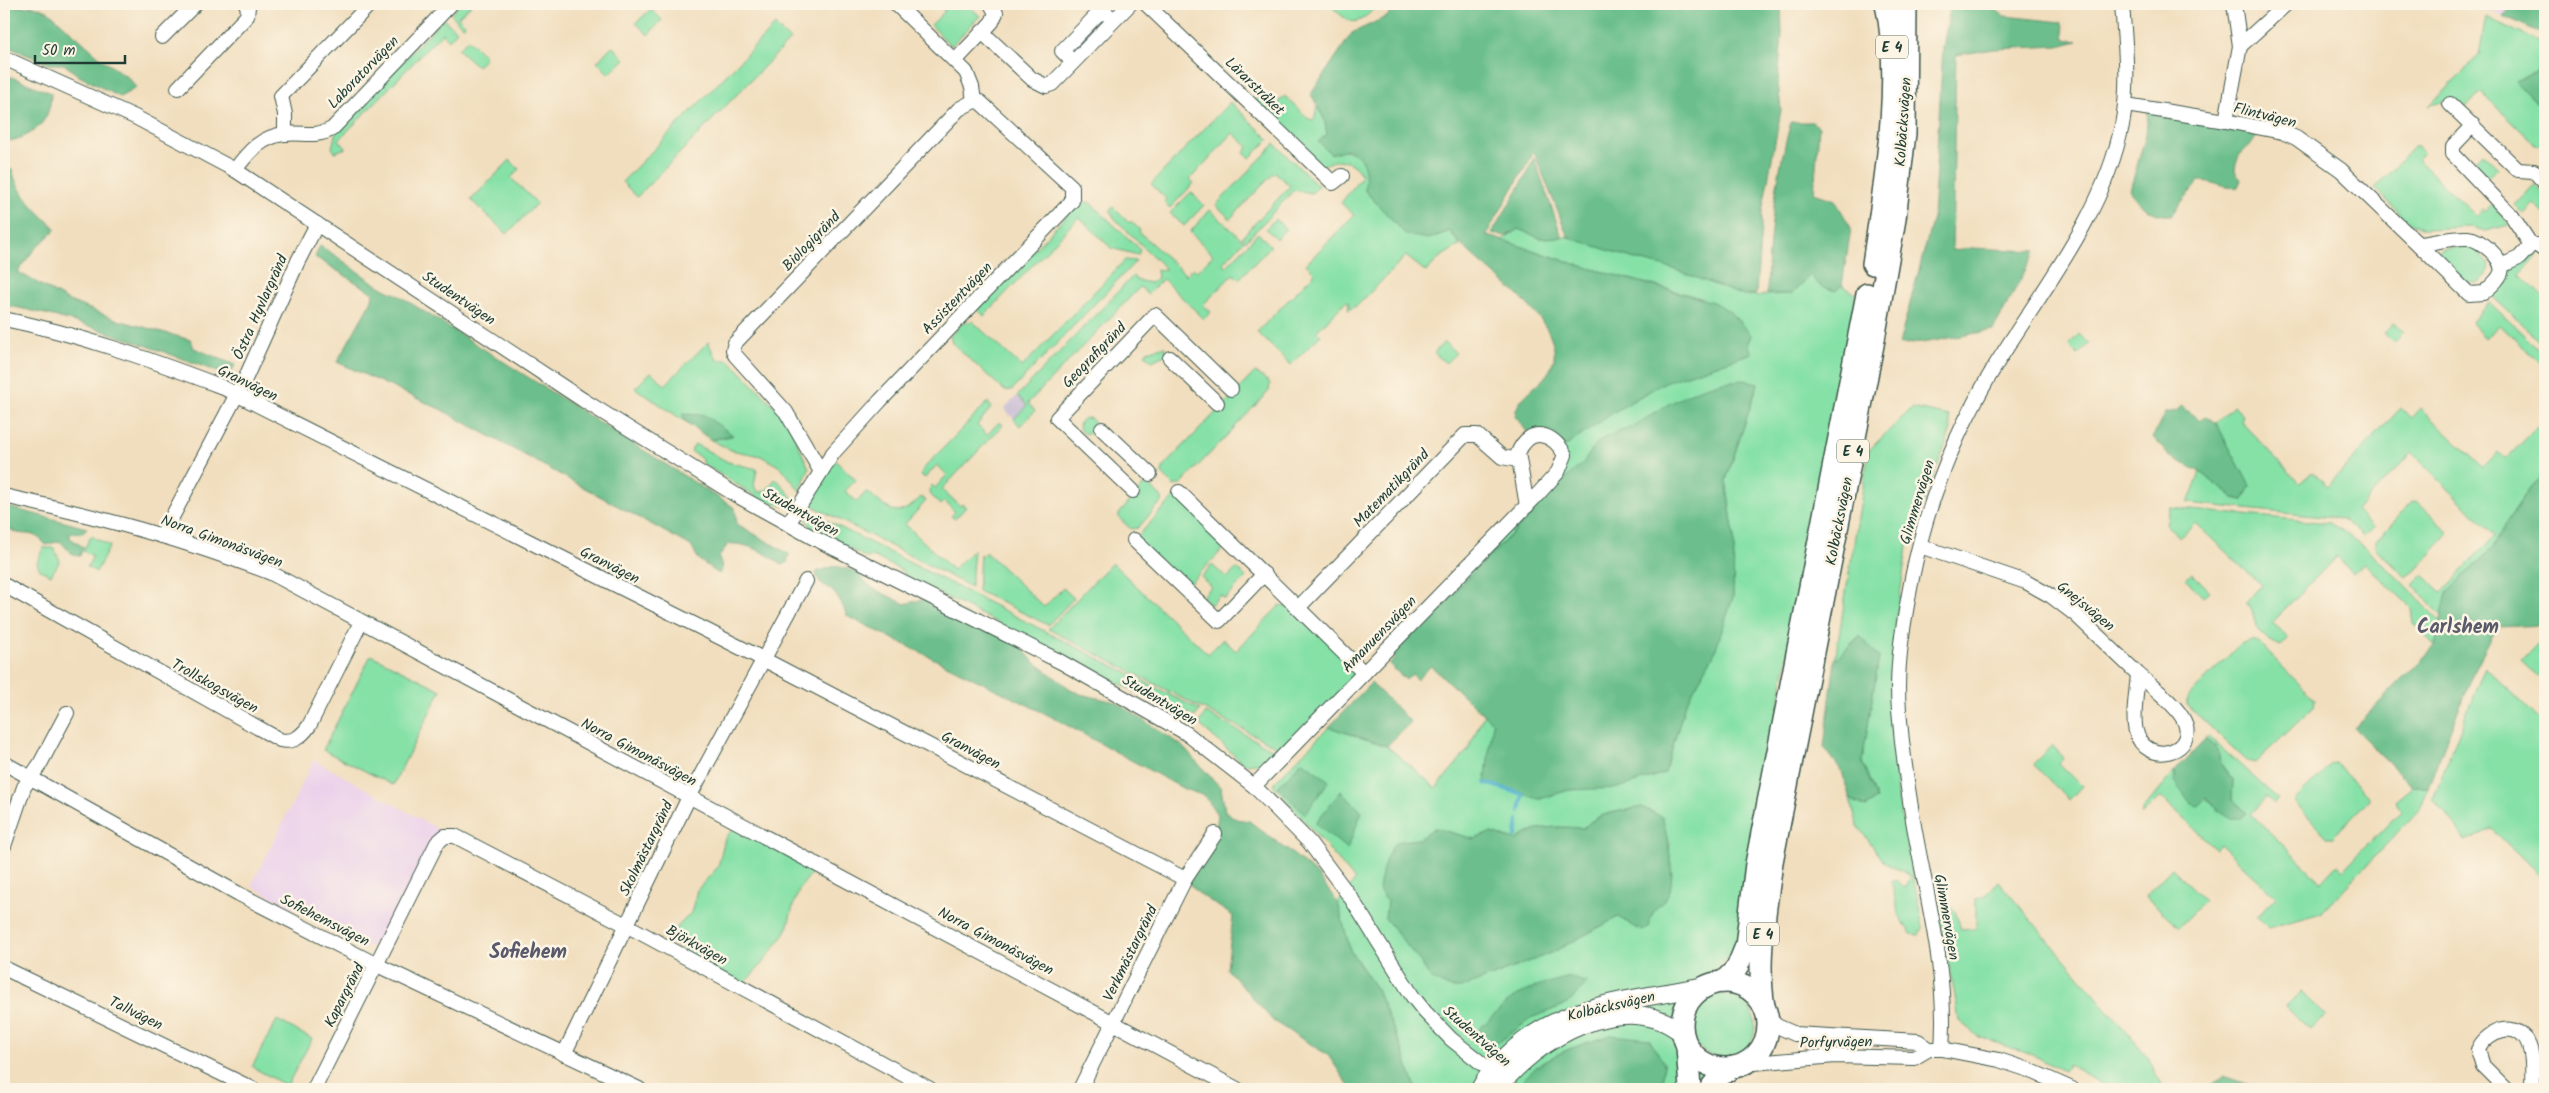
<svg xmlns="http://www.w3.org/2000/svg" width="2549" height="1093" viewBox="0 0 2549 1093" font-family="Kalam,sans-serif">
<rect width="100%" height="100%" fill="#fcf5e5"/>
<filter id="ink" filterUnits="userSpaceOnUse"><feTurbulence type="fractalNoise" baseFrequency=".02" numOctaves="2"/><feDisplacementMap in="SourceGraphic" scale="10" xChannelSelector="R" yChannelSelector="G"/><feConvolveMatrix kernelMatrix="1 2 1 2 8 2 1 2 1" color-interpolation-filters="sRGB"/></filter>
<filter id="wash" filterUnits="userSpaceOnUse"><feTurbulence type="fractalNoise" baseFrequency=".0096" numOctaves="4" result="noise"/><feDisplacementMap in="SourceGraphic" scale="20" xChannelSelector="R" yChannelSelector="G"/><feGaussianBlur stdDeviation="1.12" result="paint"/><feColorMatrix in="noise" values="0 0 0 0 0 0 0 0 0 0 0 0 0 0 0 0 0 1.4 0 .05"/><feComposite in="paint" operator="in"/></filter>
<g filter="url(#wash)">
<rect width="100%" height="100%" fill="#f1debe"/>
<g fill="#ebd1eb">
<path d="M2480,4h32l-8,12z"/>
<path d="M314,760l124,69 -59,114 -13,4 -115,-61z"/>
</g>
<path fill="#cbbfd5" d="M1017,396l10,9 -13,14 -10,-10z"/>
<g fill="#86e1a7" stroke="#528f6e" fill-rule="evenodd">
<path d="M460,4h12l-14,13 7,7 -2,3 -12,-13z"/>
<path d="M944,4h23l13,12 -29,30 -20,-21 13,-13z"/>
<path d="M1329,4h50c-24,24 -26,23 -50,0z"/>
<path d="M651,9l11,11 -14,15 -12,-12z"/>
<path d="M2486,17l59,28v23l-30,13 30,31v28l-8,6 -55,-53 -20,17 -12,-11 -21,7 50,-51z"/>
<path d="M443,19l14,12 -8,9 -7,-7 -103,107 7,8 -11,4 -3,-4 4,-17z"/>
<path d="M775,25l15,15 -153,157 -15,-15z"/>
<path d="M468,39l16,16v5l-7,6 -19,-17z"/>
<path d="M612,46l13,13 -16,15 -12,-12z"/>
<path d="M1261,94l12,12 12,-10 24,23 5,1 3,-13 7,11 3,16 -8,9 39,11 9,14 -2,23 63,48 22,-8 10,14 -21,13 -13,14 -20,-16 -48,49 -10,5 1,-7 -3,-2 -29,30 4,4 -30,30 -34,-33 58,-59 -9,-9 48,-49 -13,-12 21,-27c-12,-20 -27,-19 -44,-7l-67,-65z"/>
<path d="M1230,102l39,37 -19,19 -6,-5 4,-6 -15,-14 -43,46 4,4 -24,25 -6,-6 2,-3 -15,-15z"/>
<path d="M1275,144l44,42 -7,7 -18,-3 -48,51 -4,-4 48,-51 -15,-14 -45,47 -14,-14z"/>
<path d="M2415,145l8,8 -6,6 59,57 7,-7 3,2 7,-7 16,21 -23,6 -16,-4 -47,2 -17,-9 -31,-32z"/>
<path d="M2483,153l15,15 -10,10 -15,-15z"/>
<path d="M510,160l9,9 -8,9 26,25 -30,31 -36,-34z"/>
<path d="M2534,185l11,11v19l-11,-11 -10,10 -9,-9z"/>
<path d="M1191,192l13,13 -20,21 -14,-13z"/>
<path d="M1089,202l51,47 -2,6 -27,-7 -32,-31 -95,99 -7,-7 102,-106z"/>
<path d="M1113,207l16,16 2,-2 9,9 -1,2 47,43 7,-7 4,3 16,-16 -23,-23 20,-22 34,31 -21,22 3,4 32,-34 13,13 -32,33 -6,-5 -30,31 8,7 -7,7 -41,-40 -15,15 -8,-7 -112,116 7,8 -15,15 -6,-7 13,-14 -10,-9 116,-120 3,4 14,3 8,-5 -1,-8 9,-1 -51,-50 -5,-9z"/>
<path d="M1275,219l11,10 -10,10 -10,-10z"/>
<path d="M1518,229l22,9 28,-1 70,23 33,8 73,28 48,-2 18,-19 25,16 7,-6 14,9 -110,583 -8,70 -39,41 -17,45 21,46 -3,10h-38l2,-26 -93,-15 -31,15 -23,26h-101l-13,-37 -26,-62 -27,-40 -12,-47 17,-23 -82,-96 56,-57 58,19 49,42 32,-38 16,-36 9,9 -8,60 54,16 30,-9 96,-17 20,-68 29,-51 19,-57 1,-60 -8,-57 32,-96c-49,-11 -84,21 -125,43 -11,6 -24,6 -34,15 -7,6 -10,15 -16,22 -19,19 -41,32 -57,55l-134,135 166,-182 4,-23 52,-37 49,-29 89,-30 -4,-10 3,-8 -15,-17 -35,-20 -123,-33 -76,-25zM1642,807l28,36 -1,15 3,17 -23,46 -19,2 -12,-6 -65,35 -63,25 -59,2 -9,-15 -37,-46 11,-76 23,-3 15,-11 41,11 16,-6 25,7c24,-16 41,-13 68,-12 14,-17 38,-16 58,-21zM1586,983l-19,21 -34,13 -34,25h-14z"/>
<path d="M2466,246l11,3 12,16 -2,10 -9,8 -13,-1 -27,-27 5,-6z"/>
<path d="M2535,250l4,5 -19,19 25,25v47l-53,-50 14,-16 10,-17z"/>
<path d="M1125,260l11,1 -124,129 -7,1 -53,-48 -2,-7 13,-13 9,-2 50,46z"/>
<path d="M2489,302l56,53v13l-45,-43 -15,13 -14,-15z"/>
<path d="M2394,323l10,9 -10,11 -10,-10z"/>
<path d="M2079,334l10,10 -11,11 -10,-10z"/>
<path d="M708,342l9,18h12l57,58 23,50 -9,23 -18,-23 -21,-12 -30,-6 -20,-10 21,-4 -49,-22 3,8 -51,-34 16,-16 14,13z"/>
<path d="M1444,342l12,11 -10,10 -12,-10z"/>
<path d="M1162,347h3l2,7 -15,7 -7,-6 2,-4z"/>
<path d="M1255,372l15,11 -1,8 -88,93 -7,2 -12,-12 1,-7z"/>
<path d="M988,402l3,6 -14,17 10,10 12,-13 4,3 -61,64 18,17 2,-2 4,3 -11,12 -4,-3 4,-4 -11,-11 -4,4 -9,-10 -2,-5 3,-5 3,3 12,-13 -10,-10 -12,13 -4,-3 2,-6z"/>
<path d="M2233,406l10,9 -2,7 59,61 12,-11 16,14 73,-78 10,10 9,-10 63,59 15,-15 8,7 39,-40v55l-16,15 -24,35 -12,24 -46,44 -5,24 -29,-31 10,-10 19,17 53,-57 -83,-82 -56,58 18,17 -10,9 -22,-18 -154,-16 12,-31 34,26 9,2 7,-14 -34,-63z"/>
<path d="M1912,408l37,8 2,14 -44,118 -15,100 -1,81 8,74 24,125 -4,7 -8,-1 -13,-21 -6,-31 3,-2 11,8 5,-12 -26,-13 -27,-37 -8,-27 16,8 11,-8 -15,-37 17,-105 -20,-21 -24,24 34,-210z"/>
<circle cx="1087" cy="426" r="8"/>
<path d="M695,444l33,18 29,7 -3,17 4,6 8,-1 10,-13 19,23 -11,5 -22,-6 -60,-37v-4l-11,-8z"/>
<path d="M835,460l21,20 -11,11 12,11 10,-11c22,20 31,30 54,6l5,4 -21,23 48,46 21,-21 -3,38 -162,-83z"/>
<path d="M1143,486h7l12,12v3l-24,27 -7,1 -12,-11v-4z"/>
<path d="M1179,492l51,50 -45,46 -51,-48z"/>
<path d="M2416,501l31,30v5l-32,35 -9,6 -31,-29 1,-7 36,-39z"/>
<path d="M2170,508l159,15c41,21 79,67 112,99l-6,24 -21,-23 -2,-15 -48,-45 -11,10 -17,-16 -64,65 17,16 -8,8c-10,-4 -20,-10 -25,-21 -4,-11 -1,-13 -10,-22l15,-18 -66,-62 -15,14 -14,-12z"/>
<path d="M806,510l394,200 -5,7 -16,-9 -5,3 -268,-134 -3,-6 -30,-15 -6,2 -57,-31 -5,-13z"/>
<path d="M91,536l19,10 -14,26 -9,-5 6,-11 -10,-5z"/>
<path d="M43,548h11l6,13 -9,14 -11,-5 -3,-7z"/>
<path d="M986,552l58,55 19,-19 11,10 -26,27 -70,-34 2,-37 3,2z"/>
<path d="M1112,563l96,91 15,-15 13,12 44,-46 18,3 66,65 -77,79 -239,-123z"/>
<path d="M1212,565l15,13 10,-10 9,9 -21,22 -5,-4 -9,10 -9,-8 9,-10 -10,-10z"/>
<path d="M2192,573l18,18 -7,6 -18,-18z"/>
<path d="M2545,636v46l-23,-22z"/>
<path d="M2252,640l8,4 55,56 -1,7 -59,56 -8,-2 -60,-56v-7l53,-54z"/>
<path d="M371,655l70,35 -48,95 -70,-35z"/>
<path d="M2485,666l60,59v155l-53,-51 -27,12 -10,-16 -22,-26z"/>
<path d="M1206,713l71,39 -15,11 -18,1 -45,-40z"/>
<path d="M2208,736l70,63 -4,5 -7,-7 -16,17 70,68 17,-18 5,6 49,-51 9,-7 -5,-11 17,-14h15l-10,24 -97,102 -53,15 -11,-11 19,-20 -56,-53 -4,5 -56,-52 -19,19 1,-6 33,-39v10l41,25 31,7 -15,-14 1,-19 -12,-16 -1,-10 -5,-8 -9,-7z"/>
<path d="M2052,745l12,13 -5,5 23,23 -13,14 -36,-36z"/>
<path d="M2335,763l32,31 2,5 -36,38h-6l-33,-36 37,-37z"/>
<path d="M738,823l80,42 -18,23 -7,18 -7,26 -28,37 -18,18 -69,-45 6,-15 14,-14 6,-23 21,-23 7,-29z"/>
<path d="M2172,868l33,33 -26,26 -34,-31z"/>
<path d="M1998,881l150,176 15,32h-59l-5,-6 -30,-19 -6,7 -28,-15 -56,-19 -20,-16c-5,-40 -18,-79 -21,-120 17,3 19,14 23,29l15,-1v-30l10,-3z"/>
<path d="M2302,991l24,24 -16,16 -24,-24z"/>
<circle cx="1723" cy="1026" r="32"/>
<path d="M277,1020l35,19 -25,47 -35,-19z"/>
</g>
<g fill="#6cbf8c" stroke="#467e60">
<path d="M4,4l15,3 14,-1 15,5 56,50 26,18 6,9 -16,9 -41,-21 -15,-12h-15l-45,-19z"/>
<path d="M1393,4h388l1,30 -4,49 3,27 -19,102 -6,82 -12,2 -73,-28 -33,-8 -70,-23 -34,-85 -48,83 92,30 135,37 16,9 22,24 -3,8 4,10 -89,30 -49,29 -52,37 -31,-12 -16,-21c2,-25 35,-31 39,-58 6,-45 -80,-92 -104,-127l-22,8 -22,-4 -41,-44c1,-20 2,-33 -18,-42l-16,5 -13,-12 9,-8 -3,-16 -13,-24 41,-61 36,-17z"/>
<path d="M1951,4h37l16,12 58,6 3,17 13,2 -20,5 -64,3 -38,6 -4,195 20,-2 64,3 -43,79 -71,13 -23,1 34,-126 10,-170z"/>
<path d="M2512,4h33v31l-41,-19z"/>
<path d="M2545,68v44l-30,-31z"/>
<path d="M4,74l47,19c0,30 -19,45 -47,49z"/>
<path d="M2148,110l112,18c-4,20 -24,18 -25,43l6,9 -3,7c-13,3 -26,-7 -39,-6l-28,34c-19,1 -32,-9 -41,-25l16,-55z"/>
<path d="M1791,122h21l7,5 -5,66 21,7 16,28 -9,57 -7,6 -16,-6 -9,-10 -18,19h-25c1,-54 9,-120 24,-172z"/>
<path d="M1534,158l28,79 -22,1 -22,-9 -12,7 -14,-3 34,-57z"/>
<path d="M4,168l8,2c7,26 25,41 44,59l-23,22 -15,21 51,29 49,19 73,20 3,8 41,17 -6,11c-74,-27 -148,-57 -225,-71z"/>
<path d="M320,246c27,15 49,38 78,49l337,213 2,16 52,30 -2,9 -5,2c-14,-11 -35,-23 -54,-21l-9,13 3,11 -3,6 -20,-14 -8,-14 -251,-137 -103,-47 35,-62 1,-7 -58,-36z"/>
<path d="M1743,380l15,3 -32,97 8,57 -1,60 -19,57 -29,51 -20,68 -47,15 -49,2 -30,9 -54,-16 8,-60 -62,-57 -14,14 -5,-6 -6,6 -17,-16 6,-6 -3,-4 134,-134 10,-15 47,-42 14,-20 13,-8 22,-8 35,-22 32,-16 24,-7z"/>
<path d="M2182,406l18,15 6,-5 10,7 34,63 -7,14 -9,-2 -34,-26 -31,-16 -16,-19 12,-24 11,-2z"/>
<path d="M682,414l22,1 29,20 -22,5 -25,-18z"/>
<path d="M2545,474v151l-48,2 -25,48 -44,112h-15l-59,-59 81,-82 12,-54 46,-44 12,-24 24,-35z"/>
<path d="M4,506l83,22 -5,5h-12v5l13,9 -3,9 -7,-1 -13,-14 -14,4c-15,-18 -23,-6 -36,-16l-6,4z"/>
<path d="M835,566l20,5 17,17 33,16 26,-7 84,43 18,21 36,27 11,6 36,8 65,43 40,43 4,23 11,8 13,2 45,34 24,21 20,27 12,47 27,40 26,62 13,37h-65l-23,-34 -55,-34 -46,-52 6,-53 -35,-23 -13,-14 30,-45 3,-18 -13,-20 -21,-7 -134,-73 -203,-100c-3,-8 -6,-15 -11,-21 -9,-12 -17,-7 -20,-23z"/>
<path d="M1860,636l19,21 -17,105 15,37 -11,8 -16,-8 -8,-28 -18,-24 11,-87z"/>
<path d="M1371,683l40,39 -24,24 -58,-19z"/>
<path d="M2206,739c13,10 11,10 15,24 1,6 9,12 12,17l-1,19 15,14 -7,6h-10l-24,-21 -8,8 -7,-2 -16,-23v-10z"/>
<path d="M1302,761l27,20 -24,33 -27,-27z"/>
<path d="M1341,791l21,21 -15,37 -32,-26z"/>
<path d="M1642,807l20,10c5,18 13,54 8,73 -4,13 -22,20 -20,36l-8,5 -24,-14 -65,35 -63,25 -29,11h-10l-20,-9 -9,-15 -37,-46 2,-17 -8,-11c3,-19 5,-32 17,-48l23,-3 16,-11 39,11 16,-6 26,7c25,-16 40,-13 68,-12 15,-17 38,-16 58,-21z"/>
<path d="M1570,977l17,6 -20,21 -34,13 -34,25h-14l-11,-8 38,-36 25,-12z"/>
<path d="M1611,1035l38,4 15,24 -2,26h-145c20,-33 60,-43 94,-54z"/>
<path d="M2223,1076l38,13h-56z"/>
</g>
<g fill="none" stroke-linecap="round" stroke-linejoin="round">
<g stroke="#51b3cf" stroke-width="4">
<path d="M1485,783l38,11 -3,17"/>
<path d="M1516,836l2,-16"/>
</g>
</g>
</g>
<g filter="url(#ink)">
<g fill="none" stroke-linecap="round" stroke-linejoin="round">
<defs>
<g id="minor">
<path d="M896,4l70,68 6,15 2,14"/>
<path d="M1146,4l187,179 9,-7"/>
<path d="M982,32l50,47 14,7 6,-2 78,-80"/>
<path d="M162,37l33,-33"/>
<path d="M2240,46l46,-42"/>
<path d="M4,58l131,59 100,53 348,230 153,95 74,41 251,126 125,71 68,53 55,56 42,56 62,99 12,15 26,27 49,39"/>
<path d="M956,60l36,-38 4,-9 -5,-9"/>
<path d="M1073,62l-11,-11 34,-35 7,-4 12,7"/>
<path d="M178,88l69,-72 1,-9 -2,-3"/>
<path d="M2450,104l68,66 16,1 11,12"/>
<path d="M2126,105l100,16 56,11 14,6 45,32 77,74c16,-1 34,-7 50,-6 12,1 37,21 33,35 -3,8 -12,15 -18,20l-14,1 -51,-50"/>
<path d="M2226,121l14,-75 -6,-42"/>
<path d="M2473,125l-20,21v8l59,62 19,29"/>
<path d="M285,134v-20l-4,-18 89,-92"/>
<path d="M235,170c13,-18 27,-34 50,-36 18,-2 30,4 47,-5l119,-125"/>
<path d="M2501,266l18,-8 12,-13h6l8,6"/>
<path d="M4,319c74,15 145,40 216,67l543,273 422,220"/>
<path d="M1170,358l47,45"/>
<path d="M1102,429l48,45"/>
<path d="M1133,491l-76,-73 98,-103 76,74"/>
<path d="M1179,492l119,116"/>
<path d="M4,496c91,20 180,43 267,77l966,516"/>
<path d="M788,524l45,-71 47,-52 192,-200v-14l-92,-85 -6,-1 -15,8 -224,234 -2,7 2,5 51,57 34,58"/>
<path d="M162,536l84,-159 52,-116 19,-37"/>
<path d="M1134,540l85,81 45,-47"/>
<path d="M1920,546l106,36 25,14 25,19 62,59c-1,15 -6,43 -2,57 9,38 67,21 46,-14 -10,-16 -30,-30 -44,-43"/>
<path d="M4,585l276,155c13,3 21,-3 29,-14l52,-104"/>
<path d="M1364,673l-66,-65 167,-173h12l25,22 16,3"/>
<path d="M4,763l235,131 138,71 262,124"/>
<path d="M1254,786l285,-293 19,-21 7,-17c-12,-22 -35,-30 -47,-2l9,53"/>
<path d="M4,846l20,-59 16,-23 27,-51"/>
<path d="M4,968l249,121"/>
<path d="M1767,1017l10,9 18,8 123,7 11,8"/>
<path d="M1942,1049c6,-80 -16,-152 -29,-229 -6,-36 -11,-74 -14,-110 -4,-43 5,-90 13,-132 15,-76 44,-148 85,-215 46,-75 107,-149 125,-238 8,-40 3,-81 0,-121"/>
<path d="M564,1054l125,-257 117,-216"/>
<path d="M1743,1064l92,-8 79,2 15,-9h13l57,11 30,10 43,19"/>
<path d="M314,1089l123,-246 8,-7h10l171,89 304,164"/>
<path d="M1080,1089l105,-210 30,-45"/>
<path d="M2506,1089l-23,-23 -5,-16c9,-21 41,-31 51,-4 5,13 3,29 3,43"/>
</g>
<g id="major">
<path d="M1480,1089c7,-14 18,-25 29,-35 57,-54 129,-53 200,-69"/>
<path d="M1498,1089c35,-50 128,-103 184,-56"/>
</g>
<g id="highway">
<path d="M1873,264c11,-77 30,-184 13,-260"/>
<path d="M1723,982l14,-14 9,-22 10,-82 111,-570"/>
<circle cx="1725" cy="1025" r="43"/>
<path d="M1764,1007c-8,-48 2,-97 8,-145l101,-517 22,-126 10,-86 1,-129"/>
<path d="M1687,1046l3,43"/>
<path d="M1710,1089l11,-14 12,-8"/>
</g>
</defs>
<use href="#minor" stroke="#3e5549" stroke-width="16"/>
<use href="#major" stroke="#3e5549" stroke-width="20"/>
<use href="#highway" stroke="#3e5549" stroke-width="24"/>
<use href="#minor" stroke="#fff" stroke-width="14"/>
<use href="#major" stroke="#fff" stroke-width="18"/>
<use href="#highway" stroke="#fff" stroke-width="21"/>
</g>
</g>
<g text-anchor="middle" stroke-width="5" stroke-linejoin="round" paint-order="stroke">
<g fill="#fcf5e5" stroke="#617469" stroke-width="1">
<rect x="1876" y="35.5" width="32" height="23" rx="4"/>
<rect x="1837" y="439.5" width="32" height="23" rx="4"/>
<rect x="1747" y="922.5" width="32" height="23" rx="4"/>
</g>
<g font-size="14" font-weight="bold" fill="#1f3d34">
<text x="1892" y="52">E 4</text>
<text x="1853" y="456">E 4</text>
<text x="1763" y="939">E 4</text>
</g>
<g font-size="15" fill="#1f3d34" stroke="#fcf5e5">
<text transform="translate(363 72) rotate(-46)" y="5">Laboratorvägen</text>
<text transform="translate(1255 86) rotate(44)" y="5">Lärarstråket</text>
<text transform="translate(2265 115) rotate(14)" y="5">Flintvägen</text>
<text transform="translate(1903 122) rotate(-86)" y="5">Kolbäcksvägen</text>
<text transform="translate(811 241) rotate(-46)" y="5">Biologigränd</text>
<text transform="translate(459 298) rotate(34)" y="5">Studentvägen</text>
<text transform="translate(957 298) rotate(-46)" y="5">Assistentvägen</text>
<text transform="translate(260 307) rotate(-66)" y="5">Östra Hyvlargränd</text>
<text transform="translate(1094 355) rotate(-46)" y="5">Geografigränd</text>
<text transform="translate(248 383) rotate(26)" y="5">Granvägen</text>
<text transform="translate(1391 488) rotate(-46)" y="5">Matematikgränd</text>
<text transform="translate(1917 502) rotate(-73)" y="5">Glimmervägen</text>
<text transform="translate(801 512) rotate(29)" y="5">Studentvägen</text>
<text transform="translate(1839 521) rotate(-79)" y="5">Kolbäcksvägen</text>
<text transform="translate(222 541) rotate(20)" y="5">Norra Gimonäsvägen</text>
<text transform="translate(610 565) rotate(27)" y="5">Granvägen</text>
<text transform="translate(2086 606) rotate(39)" y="5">Gnejsvägen</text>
<text transform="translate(1379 634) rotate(-46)" y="5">Amanuensvägen</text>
<text transform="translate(215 686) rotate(29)" y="5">Trollskogsvägen</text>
<text transform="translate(1160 700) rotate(31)" y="5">Studentvägen</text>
<text transform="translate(971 750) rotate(28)" y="5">Granvägen</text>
<text transform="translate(639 752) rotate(28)" y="5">Norra Gimonäsvägen</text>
<text transform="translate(646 848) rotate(-64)" y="5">Skolmästargränd</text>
<text transform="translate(1947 917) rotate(80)" y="5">Glimmervägen</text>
<text transform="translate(325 920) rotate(27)" y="5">Sofiehemsvägen</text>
<text transform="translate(996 941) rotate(28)" y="5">Norra Gimonäsvägen</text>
<text transform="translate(697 945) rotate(29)" y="5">Björkvägen</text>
<text transform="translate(1130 953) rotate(-64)" y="5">Verkmästargränd</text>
<text transform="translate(344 995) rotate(-63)" y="5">Kapargränd</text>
<text transform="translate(1611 1006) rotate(-13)" y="5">Kolbäcksvägen</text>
<text transform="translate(136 1013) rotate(26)" y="5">Tallvägen</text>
<text transform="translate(1477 1036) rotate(41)" y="5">Studentvägen</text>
<text transform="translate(1836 1042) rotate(-1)" y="5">Porfyrvägen</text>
</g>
<g font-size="20" font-weight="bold" fill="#595a6b" stroke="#fcf5e5">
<text x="2458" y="633">Carlshem</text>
<text x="528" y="958">Sofiehem</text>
</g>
</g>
<rect width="2549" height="1093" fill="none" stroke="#fcf5e5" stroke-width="20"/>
<path d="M35 55v8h90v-8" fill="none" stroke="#1f3d34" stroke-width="2.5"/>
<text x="42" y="55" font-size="15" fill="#1f3d34" stroke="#fcf5e5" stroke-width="4" paint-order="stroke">50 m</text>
</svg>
